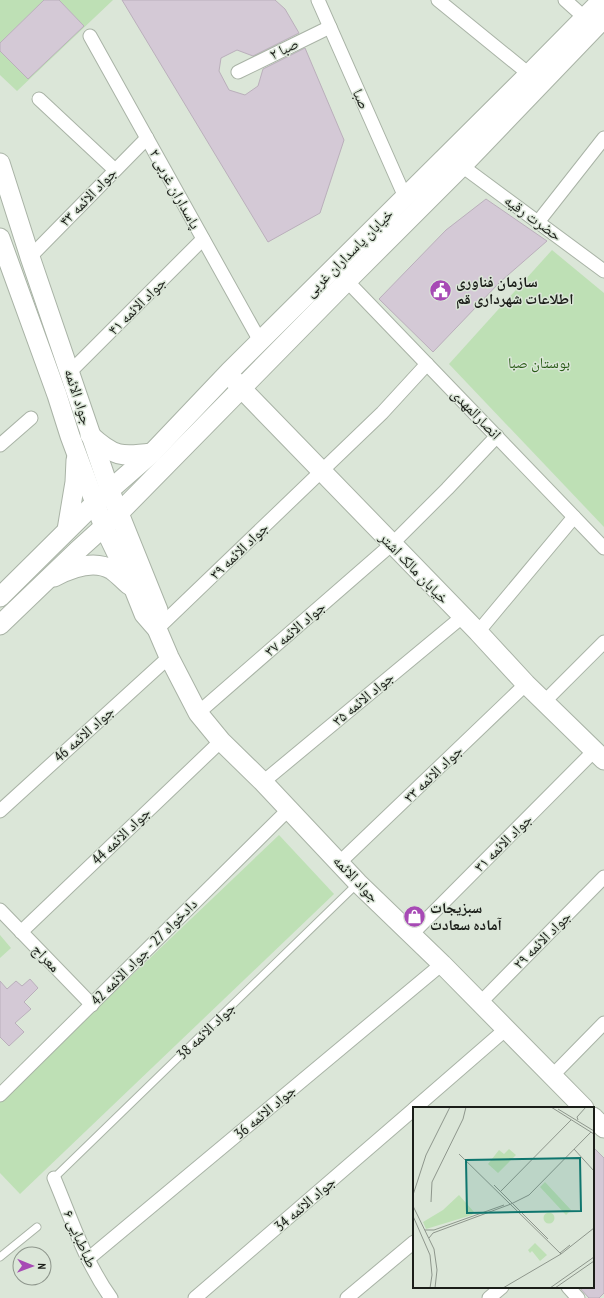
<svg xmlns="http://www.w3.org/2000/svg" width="604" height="1298" viewBox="0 0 604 1298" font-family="'PT Sans Narrow','Noto Naskh Arabic',sans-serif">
<rect width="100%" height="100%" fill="#dbe6d8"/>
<g fill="#bee0b5">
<path d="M0,0h44l-44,43z"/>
<path d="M59,0h54l-96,91 -17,-16v-24l28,28 56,-53z"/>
<path d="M552,250l52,43v234l-155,-163z"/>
<path d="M279,835l55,59 -314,300 -20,-21v-72z"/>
<path d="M0,935l11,13 -11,10z"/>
</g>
<g fill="#d4c9d6" stroke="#baafbb">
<path d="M44,0h15l25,26 -56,53 -28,-28v-8z"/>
<path d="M122,0h153l10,9 14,24 -46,23 -16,-6 -16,8 -2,13 10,19 16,5 13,-9 5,-17 42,-21 39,92 -24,73 -52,29z"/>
<path d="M486,199l61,42 -47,41 -67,70 -54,-53 67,-69z"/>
<path d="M30,979l8,9 -14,14 7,7 -16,14 9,9 -15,14 -9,-9v-56l7,8 9,-8 6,5z"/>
<path d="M593,1147l11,11v135l-5,5h-10l-10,-11h14z"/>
</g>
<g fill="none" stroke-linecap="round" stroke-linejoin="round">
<defs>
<g id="lane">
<path d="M54,1178l304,-295"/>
<path d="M0,1257l37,-30"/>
</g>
<g id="street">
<path d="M318,0l87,197"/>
<path d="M438,0l91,74"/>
<path d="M565,0l20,18"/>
<path d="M90,36l170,305"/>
<path d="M238,72l92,-45"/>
<path d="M39,99l76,71"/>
<path d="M462,166l142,105"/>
<path d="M538,222l66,-84"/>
<path d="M30,257l117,-119"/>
<path d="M347,281l257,267"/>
<path d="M70,372l133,-133"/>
<path d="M0,445l31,-27"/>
<path d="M157,629l225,-216 45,-49"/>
<path d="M478,632l96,-115"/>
<path d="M544,702l60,-60"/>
<path d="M198,713l194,-169 55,-55 50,-53"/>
<path d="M263,782l199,-165"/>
<path d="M0,811l169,-154"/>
<path d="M339,863l187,-179"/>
<path d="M0,910l92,95"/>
<path d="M21,932l200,-191"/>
<path d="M411,935l183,-184"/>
<path d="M480,1003l124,-126"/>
<path d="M552,1076l52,-53"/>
<path d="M0,1095l289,-286"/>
<path d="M415,1108l91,-79"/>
<path d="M54,1178c17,40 31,84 57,120"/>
<path d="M88,1259l354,-295"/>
<path d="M568,1287l10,11"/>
<path d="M195,1298l219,-189"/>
<path d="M347,1298l67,-56"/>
<path d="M489,1298l13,-11"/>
</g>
<g id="secondary">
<path d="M0,163l30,94 80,234 48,119 -1,19"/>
<path d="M0,238l57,157 13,41 34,91 30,62 10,25 13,15 12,28 29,56 23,28 42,41 95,101 84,81 142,144"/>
<path d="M234,380l8,9 236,243 48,52 78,76"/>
<path d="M90,435c24,22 31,22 62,18"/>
<path d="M67,530l8,-48 1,-22"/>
<path d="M54,577c17,-9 40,-18 58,-7 6,4 11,10 17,15"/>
<path d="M0,597l95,-94 57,-50 77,-81 300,-298 73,-74"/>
<path d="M0,625l77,-74 42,-38 228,-232 115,-115 142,-148"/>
<path d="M593,1117l11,11"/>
</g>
</defs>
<use href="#lane" stroke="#a9b3a6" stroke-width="9"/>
<use href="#street" stroke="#a9b3a6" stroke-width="15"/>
<use href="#secondary" stroke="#a9b3a6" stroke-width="21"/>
<use href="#lane" stroke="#fff" stroke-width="7"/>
<use href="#street" stroke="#fff" stroke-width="13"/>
<use href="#secondary" stroke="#fff" stroke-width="19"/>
</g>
<defs>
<symbol id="civic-disc" viewBox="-11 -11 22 22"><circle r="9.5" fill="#a74ab5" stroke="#dbe6d8"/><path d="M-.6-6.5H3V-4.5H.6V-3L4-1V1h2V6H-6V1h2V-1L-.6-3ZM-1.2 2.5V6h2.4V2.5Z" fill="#fff"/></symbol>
<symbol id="shop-disc" viewBox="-11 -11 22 22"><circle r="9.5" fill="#a74ab5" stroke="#dbe6d8"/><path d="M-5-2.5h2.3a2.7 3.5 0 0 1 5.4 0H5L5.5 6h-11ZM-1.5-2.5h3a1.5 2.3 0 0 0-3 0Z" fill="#fff"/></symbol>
</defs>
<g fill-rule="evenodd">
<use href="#civic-disc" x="428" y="278" width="25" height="25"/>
<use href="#shop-disc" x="402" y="904" width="25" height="25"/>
</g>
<g text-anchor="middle" stroke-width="3" stroke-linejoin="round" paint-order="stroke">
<g font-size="15" fill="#1b1e19" stroke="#dbe6d8">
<text transform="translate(284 49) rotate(-26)" y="5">صبا ۲</text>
<text transform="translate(361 99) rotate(66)" y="5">صبا</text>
<text transform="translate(175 189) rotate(61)" y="5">پاسداران غربی ۲</text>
<text transform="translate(88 197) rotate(-46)" y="5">جواد الائمه ۴۳</text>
<text transform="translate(533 218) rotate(36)" y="5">حضرت رقیه</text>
<text transform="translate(349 253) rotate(-45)" y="5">خیابان پاسداران غربی</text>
<text transform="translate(137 306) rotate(-45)" y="5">جواد الائمه ۴۱</text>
<text transform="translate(78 397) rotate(72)" y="5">جواد الائمه</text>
<text transform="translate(476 414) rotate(46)" y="5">انصارالمهدی</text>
<text transform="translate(239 551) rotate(-44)" y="5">جواد الائمه ۳۹</text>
<text transform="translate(414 568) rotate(46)" y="5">خیابان مالک اشتر</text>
<text transform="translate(295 629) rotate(-41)" y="5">جواد الائمه ۳۷</text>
<text transform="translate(363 699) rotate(-40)" y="5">جواد الائمه ۳۵</text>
<text transform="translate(84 734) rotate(-42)" y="5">جواد الائمه 46</text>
<text transform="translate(433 774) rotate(-44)" y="5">جواد الائمه ۳۳</text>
<text transform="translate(121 836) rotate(-44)" y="5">جواد الائمه 44</text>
<text transform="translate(503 843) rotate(-45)" y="5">جواد الائمه ۳۱</text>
<text transform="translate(356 879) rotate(46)" y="5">جواد الائمه</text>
<text transform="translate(542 940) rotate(-45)" y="5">جواد الائمه ۲۹</text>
<text transform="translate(144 952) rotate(-45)" y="5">دادخواه 27 - جواد الائمه 42</text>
<text transform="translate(46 958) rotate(46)" y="5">معراج</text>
<text transform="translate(206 1031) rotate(-44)" y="5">جواد الائمه 38</text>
<text transform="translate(265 1112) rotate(-40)" y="5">جواد الائمه 36</text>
<text transform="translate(305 1204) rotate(-41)" y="5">جواد الائمه 34</text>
<text transform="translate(80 1239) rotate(66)" y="5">طباطبایی ۶</text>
</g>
<g font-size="15" font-weight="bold" fill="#1b1e19" stroke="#dbe6d8" text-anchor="start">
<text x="456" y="287">سازمان فناوری<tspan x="456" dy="17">اطلاعات شهرداری قم</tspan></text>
<text x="430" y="913">سبزیجات<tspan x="430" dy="17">آماده سعادت</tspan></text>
</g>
<g font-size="15" fill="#275a15" stroke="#dbe6d8">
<text x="539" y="368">بوستان صبا</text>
</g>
</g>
<g transform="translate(413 1107)">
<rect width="181" height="181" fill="#dbe6d8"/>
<path d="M96,42l7,6 -18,18 -10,-9 11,-14 5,4zM132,75l26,28 -5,5 -26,-28zM46,88l15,17 -2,3 -46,14 -3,-7 20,-12zM130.5 111a5.5 5.5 0 1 1 11 0a5.5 5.5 0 1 1-11 0ZM122,136l12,12 -7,6 -8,-10 -2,2 -2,-3z" fill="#bee0b5"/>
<path fill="none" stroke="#8e968c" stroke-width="1" d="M138,0l43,27M145,2l36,22M165,13l-1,-3 9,-10M161,42l20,22M46,47l102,100M81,78l54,54M87,85l71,-72M0,88l13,-40 24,-48M18,95l1,-20 31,-63 3,-12M0,99l21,43 3,21 -2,18M0,109l17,39 2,20 -2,13M12,123h9l70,-25M16,131l4,-5 78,-29 18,-9 62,-63M147,146l10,-8M90,181l58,-34 33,-26M137,181l44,-31M142,181l39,-27"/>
<path fill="#0f766e" fill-opacity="0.15" stroke="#0f766e" stroke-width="2" d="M167,51l1,53 -114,2 -1,-53z"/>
<rect width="181" height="181" fill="none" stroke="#1b1e19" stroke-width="2"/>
</g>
<g transform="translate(32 1266) rotate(91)"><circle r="19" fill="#dbe6d8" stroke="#8e968c"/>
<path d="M0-3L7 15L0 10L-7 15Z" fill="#a74ab5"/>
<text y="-6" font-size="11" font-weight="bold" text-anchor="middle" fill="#1b1e19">N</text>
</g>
</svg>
